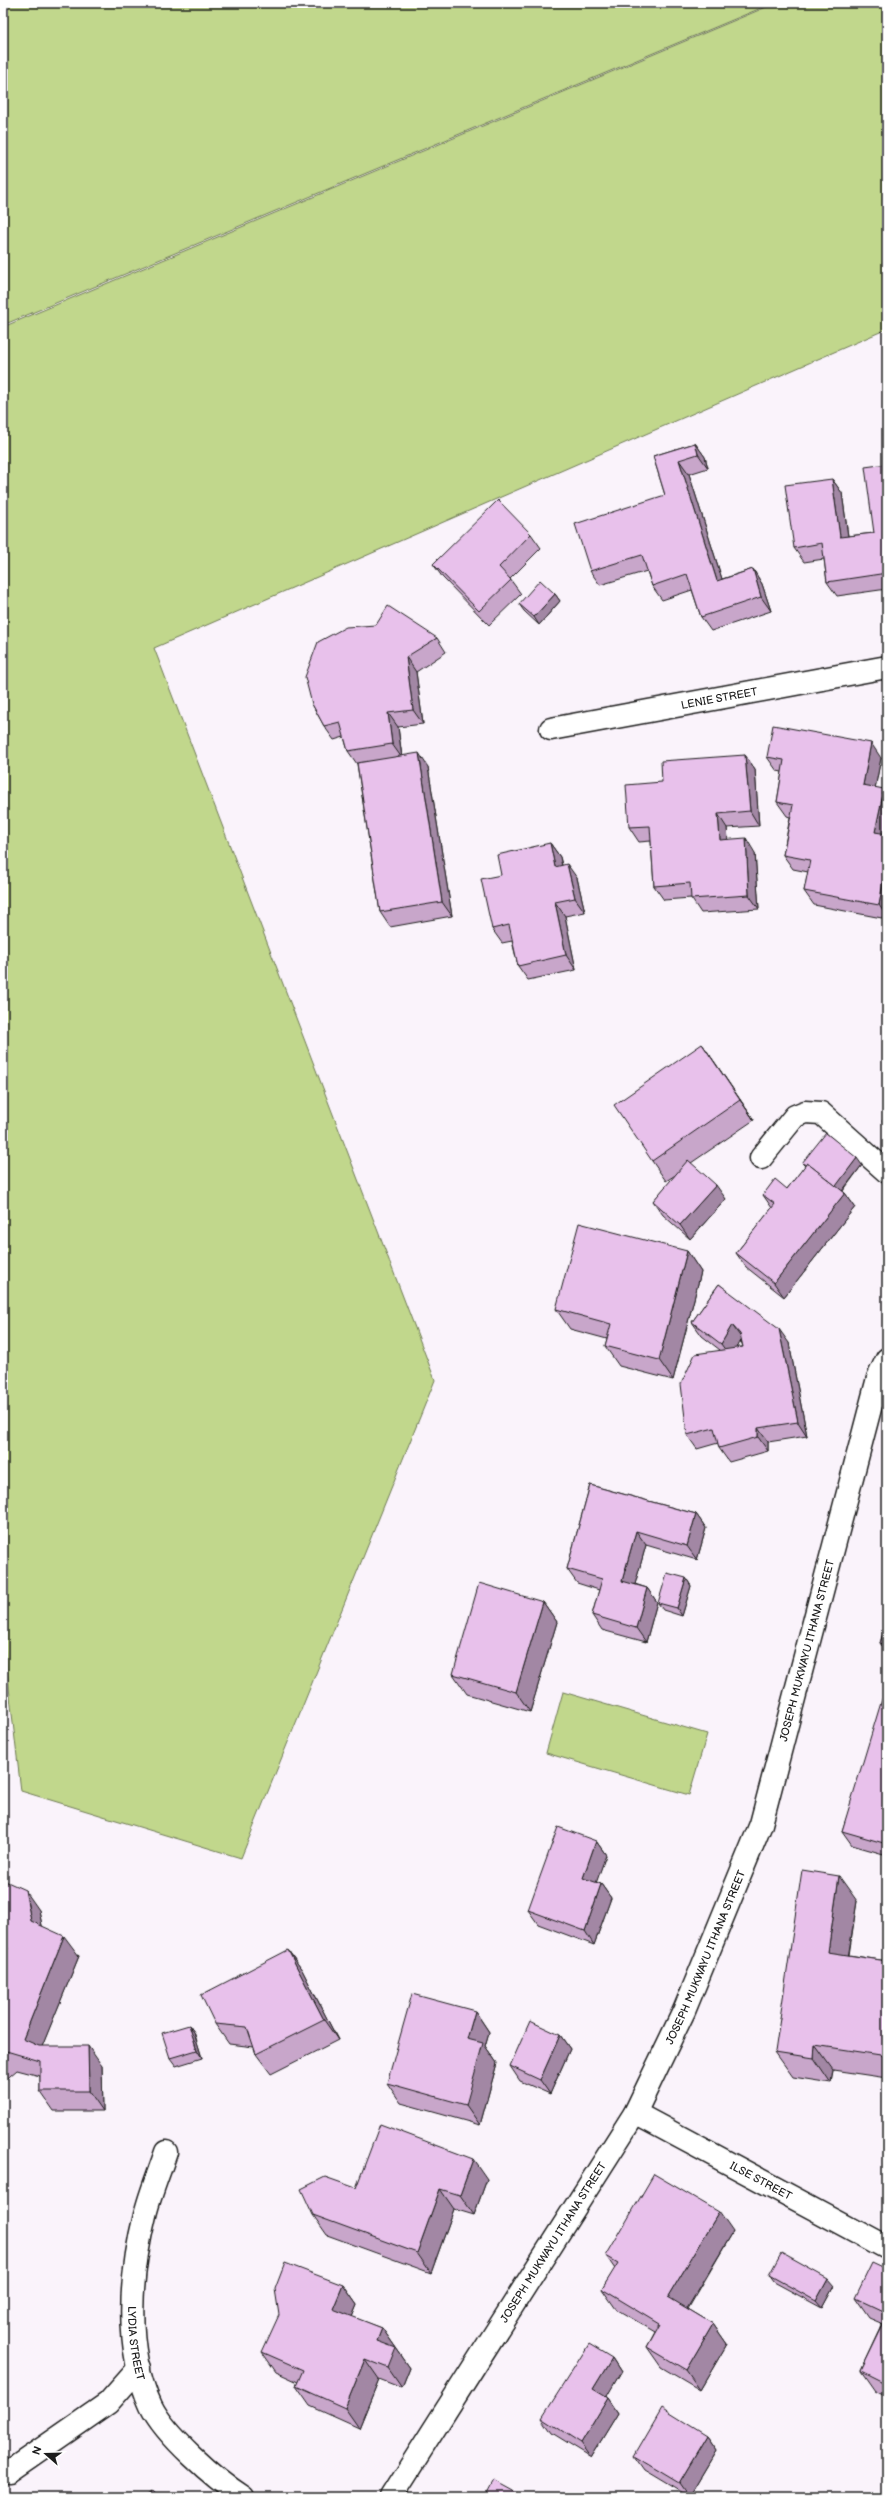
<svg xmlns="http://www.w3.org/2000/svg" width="890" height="2500" viewBox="0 0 890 2500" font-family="'Balsamiq Sans',sans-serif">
<rect width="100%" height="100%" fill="#faf3fb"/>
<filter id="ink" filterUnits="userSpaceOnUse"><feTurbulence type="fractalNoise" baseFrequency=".025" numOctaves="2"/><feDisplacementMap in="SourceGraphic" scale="8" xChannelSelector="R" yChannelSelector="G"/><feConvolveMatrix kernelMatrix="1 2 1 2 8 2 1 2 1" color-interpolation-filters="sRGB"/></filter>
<g filter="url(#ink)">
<g fill="#c1d78c" stroke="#6e7a54">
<path d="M3,3h770l-770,322z"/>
<path d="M776,3h111v326l-733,319 281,732 -194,478 -220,-67 -18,-155v-1309z"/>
<path d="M563,1692l144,42 -18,61 -143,-42z"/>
</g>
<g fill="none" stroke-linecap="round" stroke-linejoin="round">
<defs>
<g id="minor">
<path id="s1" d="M551,729l336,-62"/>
<path d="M761,1158l34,-42 10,-4 16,1 66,59"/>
<path id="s2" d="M635,2113l252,135"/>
<path id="s3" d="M166,2152c-7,21 -16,42 -21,63 -15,60 -21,133 6,191 14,29 64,73 92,91"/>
<path d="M3,2470l7,1 98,-68 31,-35"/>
<path id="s4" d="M391,2497l244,-384 49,-102 77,-187 117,-446 9,-19"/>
</g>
</defs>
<use href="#minor" stroke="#1c1c1c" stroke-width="25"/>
<use href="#minor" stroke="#fff" stroke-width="22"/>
</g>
<g fill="#c8a6ca" stroke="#1c1c1c" fill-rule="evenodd">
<path d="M695,443l10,14 3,11 -19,6 33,105 31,-10 9,15 9,27 -60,20 -10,-14 -9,-27 -30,10 -10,-14 -5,-15 -47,14 -10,-14 75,-76 -12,-39z"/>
<path d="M887,464v125l-50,7 -10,-14 -3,-23 -20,3 -10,-14 38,-69 10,14 6,43 26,-3z"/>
<path d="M531,534l10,14 -31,31 11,15 -32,31 -46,-47 -10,-14z"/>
<path d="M555,594l5,7 -21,24 -15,-14 -5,-7z"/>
<path d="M437,638l9,14 -30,20 7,52 -25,3 4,29 26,11 24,149 -62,11 -10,-15 -23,-148 -9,-13 -4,-14 -10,3 -10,-14 -12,-22z"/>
<path d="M745,755l10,14 4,57 -32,2 1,12 27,13 4,56 -58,4 -10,-15 -27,2 -10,-14 -3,-45 -12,1 -10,-15 33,-45z"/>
<path d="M767,757l114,1 -6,30 9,1 3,5v125l-73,-14 -10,-14 4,-19 -15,-3 -10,-14 7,-38 -3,-1 -10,-14 5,-30 -5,-1z"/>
<path d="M550,843l10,14 2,8 15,13 8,34 -20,4 11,54 -48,10 -10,-14 -6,-25 -10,2 -10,-14 9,-54z"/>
<path d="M702,1044l52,76 -63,43 35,36 -36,40 -27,-24 -10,-14 24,-27 -11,7 -14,-20z"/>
<path d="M802,1163l60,2 -19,26 2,2 10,14 -71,90 -38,-30 -10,-14 36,-45 -9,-13 24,-6 18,-23z"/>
<path d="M687,1251l14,21 -28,108 -54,-14 -14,-20 2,-7 -37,-10 -14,-20z"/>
<path d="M719,1284l70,59 18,93 -39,6v9l-39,11 -10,-14 -1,-5 -21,6 -10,-14 33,-85 -18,-14 -10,-14zM741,1341l2,6h-6z"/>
<path d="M590,1485l106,29 10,14 -9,32 -51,-15 -11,39 12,4 10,14 -11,40 -44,-12 -10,-15 7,-25 -22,-7 -10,-14z"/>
<path d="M686,1578l5,8 -9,30 -19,-6 -5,-7z"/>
<path d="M543,1602l14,20 -27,90 -63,-18 -14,-20z"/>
<path d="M887,1621v32l-7,-10z"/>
<path d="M887,1697v158l-35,-10 -10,-14z"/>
<path d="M596,1841l10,14 -10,27 5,2 10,14 -17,47 -56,-21 -10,-14z"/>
<path d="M3,1880l36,30 3,16 37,30 -37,90 60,20 1,45h-49l-14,-20v-15l-23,-6 -14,12z"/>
<path d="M857,1901l-8,54 38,6v117l-54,-8 -2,13 -38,-6 -18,-25z"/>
<path d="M288,1950l14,20 36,70 -67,34 -15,-20 -2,-7 -25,-3 -14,-20z"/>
<path d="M475,2011l14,21 -4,14 12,17 -17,62 -79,-22 -14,-20z"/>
<path d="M189,2025l5,7 8,26 -26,8 -6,-8z"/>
<path d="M560,2035l10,14 -20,45 -30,-13 -10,-15z"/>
<path d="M487,2179l-13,36 -20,-6 -23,64 -104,-38 -14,-20 43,-27z"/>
<path d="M733,2232l-45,77 25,15 14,20 -27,46 -39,-23 -14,-20 8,-15 -39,-23 -14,-20 13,-20 -9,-13z"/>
<path d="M887,2270v127l-12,-6 -14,-20 22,-47 -14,-6 -14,-20z"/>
<path d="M769,2275l65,11 -12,22 -48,-26z"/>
<path d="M343,2285l14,20 -5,12 30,11 28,40 -8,20 -23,-9 -20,49 -49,-22 -14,-20 2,-4 -22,-10 -14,-20z"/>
<path d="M612,2358l9,14 -15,25 2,1 10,15 -27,44 -39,-24 -10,-15z"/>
<path d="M707,2436l10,14 -28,47 -45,-27 -10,-14z"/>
</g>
<g fill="#a287a4" stroke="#1c1c1c">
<path d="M695,443l10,14 3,11 -10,-14z"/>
<path d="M679,460l10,14 38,121 -10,-14z"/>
<path d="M832,479l10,14 8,58 -10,-14z"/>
<path d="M753,569l9,15 9,27 -10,-14z"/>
<path d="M555,594l5,7 -21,24 -5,-8z"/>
<path d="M406,657l10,15 7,52 -10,-14z"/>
<path d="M388,713l10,14 4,31 -10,-14z"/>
<path d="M871,743l10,15 -8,41 -10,-14z"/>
<path d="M419,753l9,14 24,149 -10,-14z"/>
<path d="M745,755l10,14 4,57 -9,-15z"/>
<path d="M884,789l3,5v43l-12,-5z"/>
<path d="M718,814l9,14 2,27 -9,-15z"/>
<path d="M746,838l9,15 4,56 -10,-14z"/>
<path d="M550,843l10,14 5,24 -10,-14z"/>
<path d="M887,860v57l-8,-12z"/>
<path d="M567,864l10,14 8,34 -10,-14z"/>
<path d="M555,902l10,14 11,54 -10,-15z"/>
<path d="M702,1044l14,20 38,56 -14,-20z"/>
<path d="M857,1158l5,7 -23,30 -5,-7z"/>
<path d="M716,1185l10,14 -36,40 -10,-14z"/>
<path d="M845,1193l10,14 -71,90 -10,-14z"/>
<path d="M687,1251l14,21 -28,108 -14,-20z"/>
<path d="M732,1325l10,14 -11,19 -10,-14z"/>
<path d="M779,1329l10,14 18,93 -9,-14z"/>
<path d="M758,1428l10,14v9l-10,-14z"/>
<path d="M696,1514l10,14 -9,32 -10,-14z"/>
<path d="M636,1531l10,14 -14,50 -10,-14z"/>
<path d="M686,1578l5,8 -9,30 -5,-8z"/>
<path d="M647,1588l10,14 -11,40 -10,-14z"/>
<path d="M543,1602l14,20 -27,90 -14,-20z"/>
<path d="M596,1841l10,14 -13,37 -10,-14z"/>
<path d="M839,1876l18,25 -12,76 -17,-25z"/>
<path d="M601,1884l10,14 -17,47 -9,-14z"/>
<path d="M25,1890l14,20 6,31 -14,-20z"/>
<path d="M64,1936l15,20 -42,103 -14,-20z"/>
<path d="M288,1950l14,20 36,70 -14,-20z"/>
<path d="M475,2011l14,21 -4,14 12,17 -17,62 -14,-20 1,-66z"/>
<path d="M189,2025l5,7 8,26 -5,-8z"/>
<path d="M560,2035l10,14 -20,45 -10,-14z"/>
<path d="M815,2045l18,25 -2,13 -17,-25z"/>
<path d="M88,2046l14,20 1,45 -14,-20z"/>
<path d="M473,2159l14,20 -13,36 -14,-20z"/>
<path d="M440,2189l14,20 -23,64 -14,-20z"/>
<path d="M719,2212l14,20 -51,85 -14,-20z"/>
<path d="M828,2279l6,7 -12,22 -6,-7z"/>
<path d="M343,2285l14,20 -10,24 -14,-20z"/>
<path d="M713,2324l14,20 -27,46 -14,-20z"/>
<path d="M382,2328l28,40 -8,20 -14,-20 -11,-27z"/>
<path d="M612,2358l9,14 -18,31 -10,-14z"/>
<path d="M365,2359l14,20 -20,49 -14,-20z"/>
<path d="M608,2398l10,15 -27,44 -10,-14z"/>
<path d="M707,2436l10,14 -28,47 -10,-14z"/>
</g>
<g fill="#e8c1eb" stroke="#1c1c1c">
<path d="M695,443l3,11 -19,6 38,121 36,-12 8,28 -60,20 -14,-43 -35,12 -10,-31 -52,16 -15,-47 90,-29 -12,-39z"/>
<path d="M887,464v109l-60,9 -5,-39 -28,5 -9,-63 47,-6 8,58 34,-4 -9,-66z"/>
<path d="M498,500l33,34 -32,33 12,13 -32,31 -46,-47z"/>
<path d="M540,580l15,14 -21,23 -15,-13z"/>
<path d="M388,606l49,32 -31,19 7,53 -25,3 4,31 -44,7 -8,-29 -16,4 -12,-22 -7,-27 13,-35 28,-15 30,-2z"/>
<path d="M773,725l98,18 -8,42 21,4 -9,43 12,2v26l-8,45 -75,-14 6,-31 -27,-5 10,-50 -16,-3 7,-42 -17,-3z"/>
<path d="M419,753l23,149 -62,10 -23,-149z"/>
<path d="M745,755l5,56 -32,3 2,26 26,-2 3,57 -58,4 -1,-16 -36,3 -4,-60 -21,1 -3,-42 36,-3 -1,-21z"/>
<path d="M550,843l5,24 12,-3 8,34 -20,4 11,53 -48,11 -9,-41 -17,4 -11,-50 20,-4 -4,-20z"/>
<path d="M702,1044l38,56 -88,61 -38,-56z"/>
<path d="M887,1116v10l-5,-5z"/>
<path d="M826,1133l31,25 -21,28 -29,-23 -1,2 -4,-2z"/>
<path d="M688,1160l28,25 -36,40 -27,-24z"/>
<path d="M807,1163l38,30 -71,90 -38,-30 39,-49 -12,-9 12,-16 12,10z"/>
<path d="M579,1223l108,28 -28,109 -54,-14 6,-22 -55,-15z"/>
<path d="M719,1284l60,45 19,93 -40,6v9l-39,11 -5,-20 -27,7 -6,-51 14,-30 48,-7 -3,-13 -8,-9 -11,19 -29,-22z"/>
<path d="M590,1485l106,29 -9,32 -51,-15 -14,50 25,7 -11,40 -44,-13 10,-36 -35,-10z"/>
<path d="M667,1573l19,5 -9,30 -19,-5z"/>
<path d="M479,1583l64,19 -27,90 -63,-18z"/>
<path d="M887,1621v24l-7,-2z"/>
<path d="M883,1696l4,1v147l-45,-13z"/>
<path d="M558,1827l38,14 -13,37 18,6 -16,47 -57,-21z"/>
<path d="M802,1870l37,6 -11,76 59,9v95l-72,-11 -1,13 -39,-6z"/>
<path d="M3,1880l22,10 6,31 33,15 -41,103 16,7h49l1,45h-49v-30l-37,-11v-91l5,-11 -5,-3z"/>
<path d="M288,1950l36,70 -68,34 -9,-27 -32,-3 -14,-29z"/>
<path d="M412,1994l63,17 -8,28 16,4 -17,62 -79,-22z"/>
<path d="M530,2021l30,14 -20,45 -30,-14z"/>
<path d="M189,2025l8,25 -27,8 -8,-25z"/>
<path d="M380,2124l93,35 -13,36 -20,-6 -23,64 -104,-38 -12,-26 24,-12 31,11z"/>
<path d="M654,2174l65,38 -51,85 45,27 -27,46 -39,-23 13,-23 -58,-35 16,-26 -12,-7z"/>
<path d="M781,2253l47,26 -12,22 -47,-26z"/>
<path d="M285,2263l58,22 -10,24 49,19 -5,13 19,7 -8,20 -23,-9 -20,49 -49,-22 7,-16 -41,-18 17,-37 -4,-26z"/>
<path d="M872,2263l15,7v43l-32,-15z"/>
<path d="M887,2317v67l-26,-13z"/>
<path d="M589,2344l23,14 -19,31 15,9 -27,45 -39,-25z"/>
<path d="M662,2408l45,28 -28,47 -45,-27z"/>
<path d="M494,2480l31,17h-40z"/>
<path d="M154,2490l6,7h-14z"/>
<path d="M820,2495l7,2h-8z"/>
</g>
</g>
<g text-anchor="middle" stroke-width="3" stroke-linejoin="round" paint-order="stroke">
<g font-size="11" fill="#1c1c1c" stroke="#fff">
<text dy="4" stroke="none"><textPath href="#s1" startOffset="171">LENIE STREET</textPath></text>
<text dy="4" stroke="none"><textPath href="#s4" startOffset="950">JOSEPH MUKWAYU ITHANA STREET</textPath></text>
<text dy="4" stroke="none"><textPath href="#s4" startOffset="626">JOSEPH MUKWAYU ITHANA STREET</textPath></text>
<text dy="4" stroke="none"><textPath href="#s2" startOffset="143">ILSE STREET</textPath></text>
<text dy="4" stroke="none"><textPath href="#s4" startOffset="302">JOSEPH MUKWAYU ITHANA STREET</textPath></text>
<text dy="4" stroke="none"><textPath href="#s3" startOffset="196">LYDIA STREET</textPath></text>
</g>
</g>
<rect width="890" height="2500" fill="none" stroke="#fff" stroke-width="16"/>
<rect x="8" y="8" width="874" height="2484" fill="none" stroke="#1c1c1c" stroke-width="1.5" filter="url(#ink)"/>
<g transform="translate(46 2454) rotate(290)" stroke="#ffffff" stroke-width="3" paint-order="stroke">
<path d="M0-3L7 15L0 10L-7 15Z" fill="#1c1c1c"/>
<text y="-6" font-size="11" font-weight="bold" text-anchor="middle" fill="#1c1c1c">N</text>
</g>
</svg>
